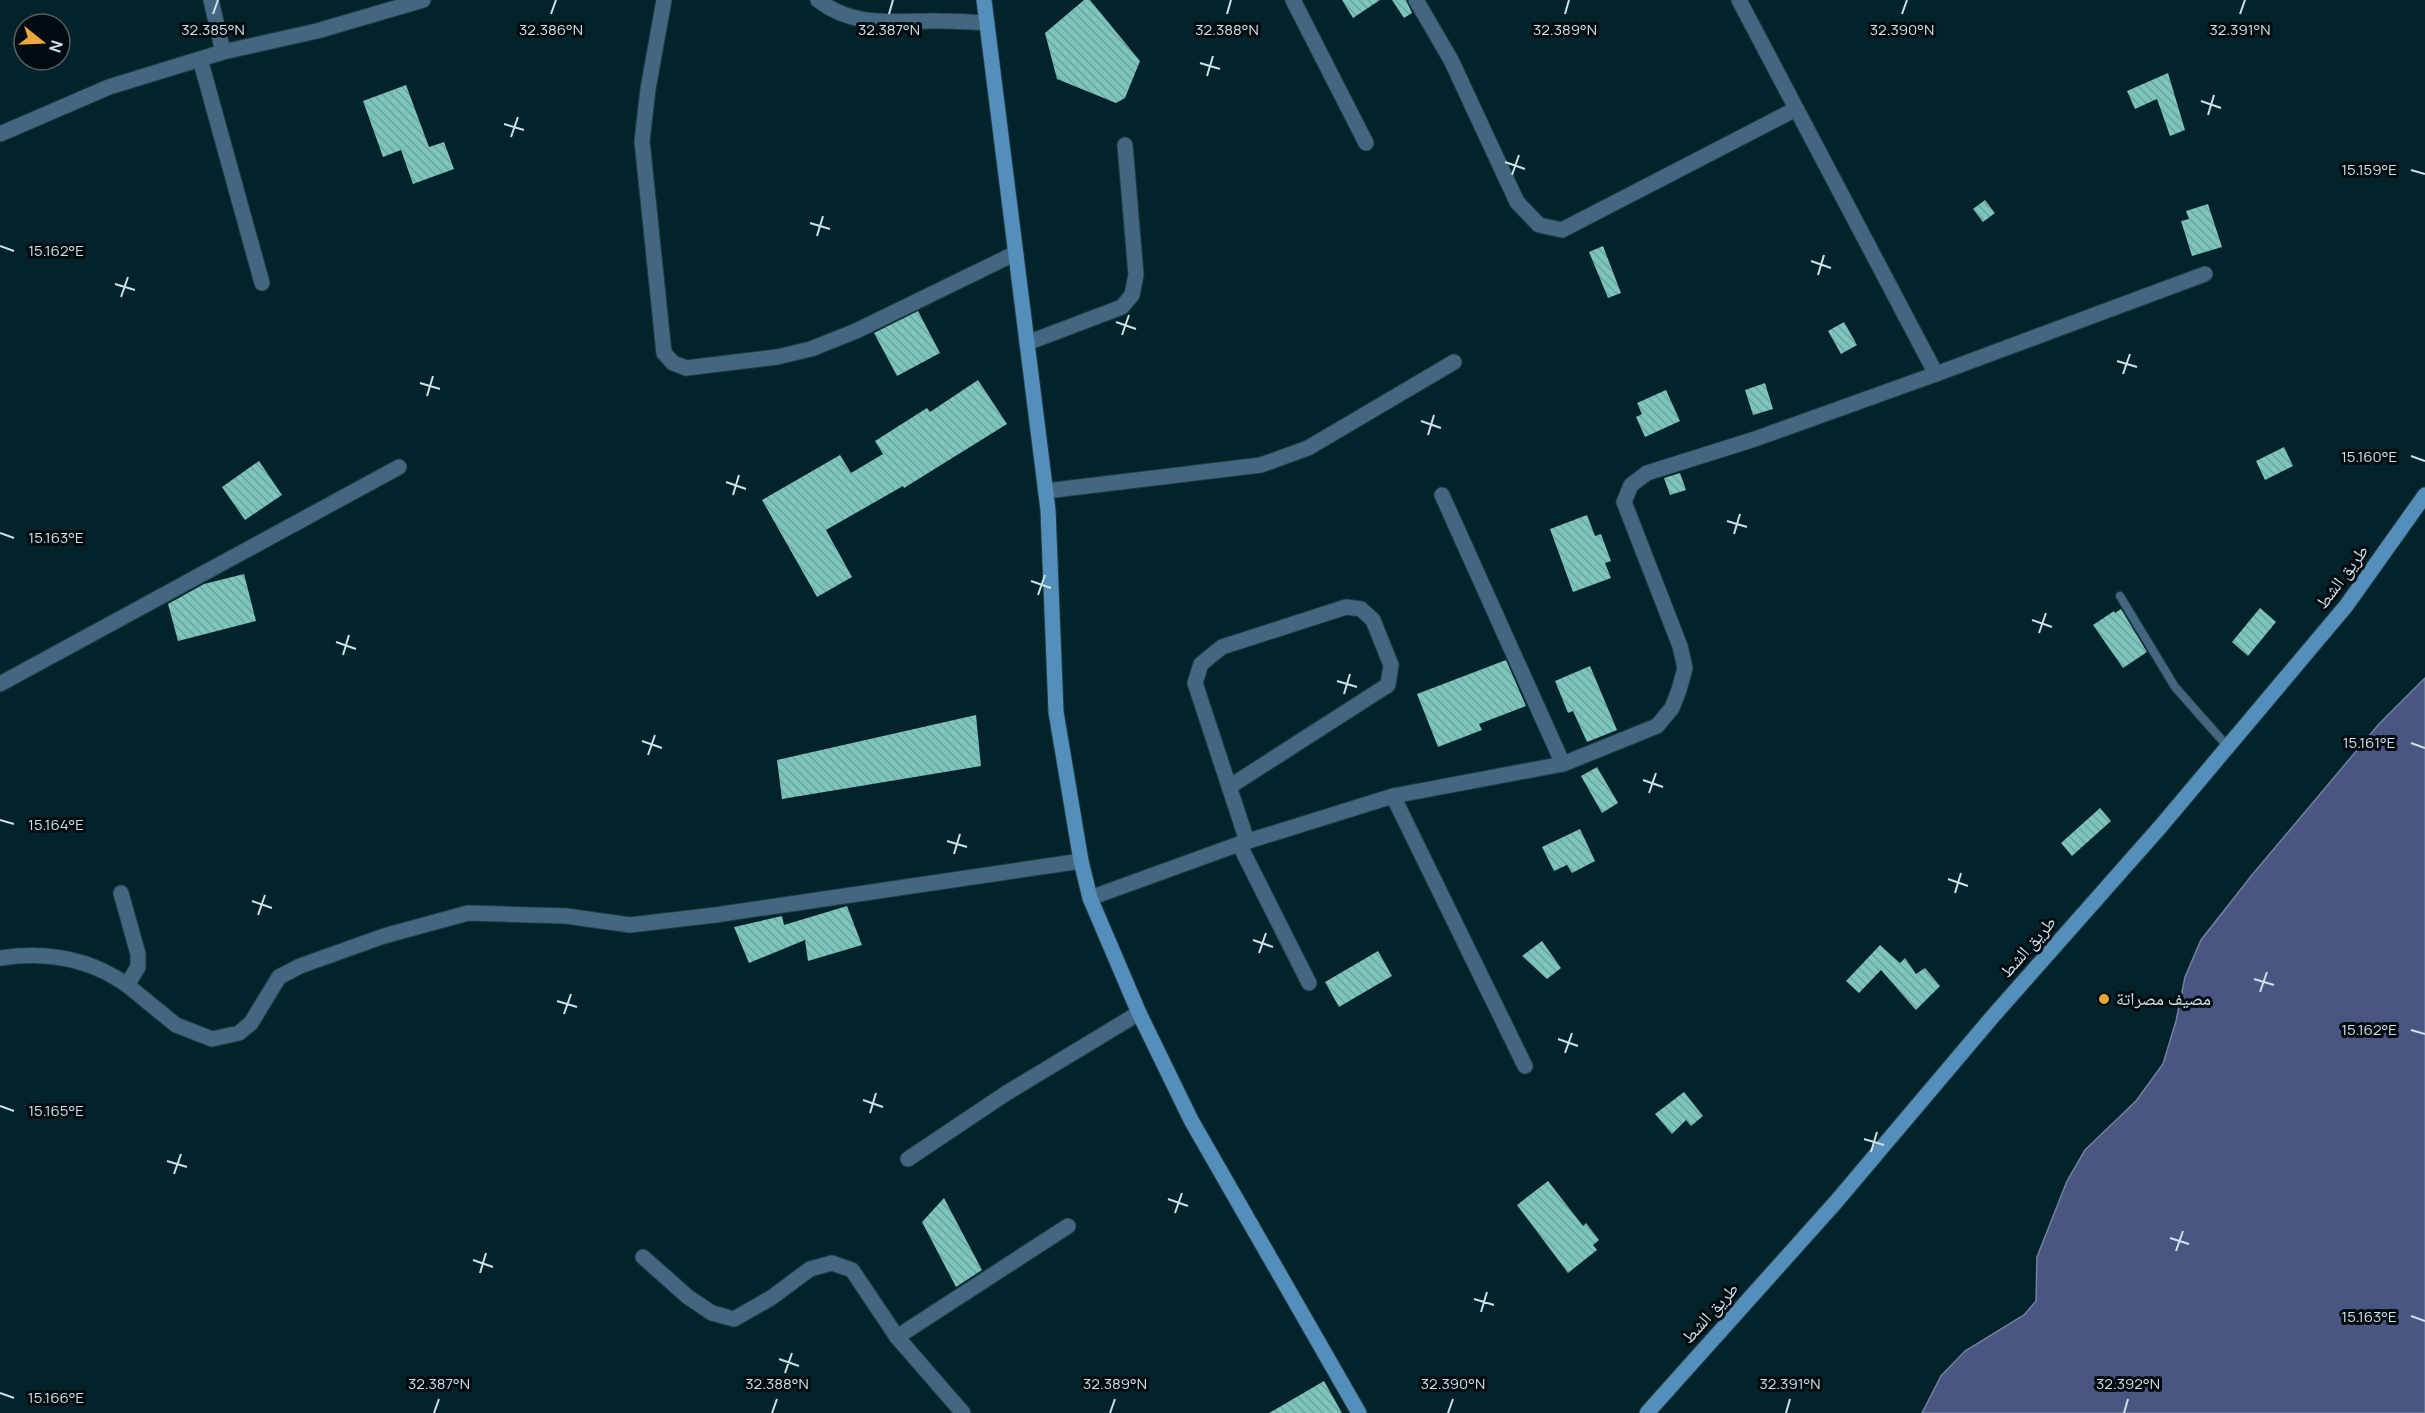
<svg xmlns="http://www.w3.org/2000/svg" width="2425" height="1413" viewBox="0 0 2425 1413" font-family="Manrope,'Noto Naskh Arabic',sans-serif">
<defs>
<pattern id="building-back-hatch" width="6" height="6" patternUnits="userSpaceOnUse" patternTransform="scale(1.5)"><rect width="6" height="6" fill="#7cc4bc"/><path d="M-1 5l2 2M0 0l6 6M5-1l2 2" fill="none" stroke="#6ca49e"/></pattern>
</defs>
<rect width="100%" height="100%" fill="#03232a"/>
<path fill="#4a5682" stroke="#7180a1" stroke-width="1.5" d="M2425,678v735h-503l19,-37 24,-25 59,-36 12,-14 1,-44 30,-76 18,-31 51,-49 27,-37 13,-43 9,-44 16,-37 51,-65 127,-151z"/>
<g fill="url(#building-back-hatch)">
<path d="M1084,0h6l50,61 -15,37 -9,5 -59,-24 -12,-46z"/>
<path d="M1342,0h38l-27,18z"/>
<path d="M1392,0h14l6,13 -8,5z"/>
<path d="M2168,73l17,57 -15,6 -13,-37 -22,10 -8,-18z"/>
<path d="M406,85l23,62 15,-5 10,27 -41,15 -12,-34 -18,7 -20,-56z"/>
<path d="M1985,200l10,13 -12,9 -10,-13z"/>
<path d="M2208,204l14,43 -30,9 -11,-35 8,-2 -3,-8z"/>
<path d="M1603,246l18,47 -13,5 -19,-46z"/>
<path d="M918,311l22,42 -43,23 -23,-43z"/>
<path d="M1844,322l13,23 -16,9 -13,-23z"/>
<path d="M978,380l29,44 -103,64 -1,-2 -77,44 26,47 -35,20 -55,-97 78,-45 11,18 32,-19 -8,-13 52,-33 3,4z"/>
<path d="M1765,383l8,26 -20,6 -8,-25z"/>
<path d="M1666,390l14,31 -35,16 -9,-20 6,-3 -5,-11z"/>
<path d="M2284,447l9,19 -28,14 -9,-19z"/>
<path d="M259,461l23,34 -37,25 -23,-33z"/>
<path d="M1680,473l6,17 -16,5 -6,-17z"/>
<path d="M1587,515l8,21 6,-2 10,27 -6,2 6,15 -38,14 -23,-63z"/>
<path d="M244,574l12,47 -78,20 -10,-37 36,-20z"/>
<path d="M2260,608l16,14 -28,34 -16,-14z"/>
<path d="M2121,609l26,43 -24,16 -30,-43 21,-14 1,2z"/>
<path d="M1506,660l20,46 -47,18 3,6 -44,17 -21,-53z"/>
<path d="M1590,666l27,64 -30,12 -14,-31 -5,2 -13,-32z"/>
<path d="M976,715l5,51 -199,33 -5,-39z"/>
<path d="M1597,767l21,36 -16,10 -21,-37z"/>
<path d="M2100,808l11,13 -39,35 -11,-13z"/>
<path d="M1580,829l15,32 -23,12 -5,-8 -13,6 -12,-24z"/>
<path d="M847,906l15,39 -54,16 -3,-21 -56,23 -15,-36 48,-11 2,9z"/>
<path d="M1542,941l19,27 -14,11 -25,-23z"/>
<path d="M1880,945l20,18 5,-5 11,16 9,-6 15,18 -24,24 -35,-40 -22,23 -13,-12z"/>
<path d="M1378,951l14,25 -53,31 -14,-25z"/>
<path d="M1684,1092l19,24 -12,10 -5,-6 -14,14 -17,-20z"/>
<path d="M1548,1181l35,45 3,-3 13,17 -6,5 4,5 -29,23 -51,-68z"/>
<path d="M944,1198l38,72 -26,17 -34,-65z"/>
<path d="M1324,1381l18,32h-73z"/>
</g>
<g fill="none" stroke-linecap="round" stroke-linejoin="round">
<defs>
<path id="lane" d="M2120,596l55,91 53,60"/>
<g id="street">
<path d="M211,0l12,52"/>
<path d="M664,0l-16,89 -6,52 22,212 9,10 13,5 91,-11 34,-8 45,-18 160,-78"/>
<path d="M818,0c37,29 78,20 122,21 15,0 31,1 47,2"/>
<path d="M1293,0l73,143"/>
<path d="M1416,0l35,60 66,142 22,23 23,5 234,-121"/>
<path d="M1739,0l197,374"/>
<path d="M200,59l62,224"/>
<path d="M0,134l109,-47 114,-35 94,-21 106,-31"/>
<path d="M1027,343l95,-36 10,-12 4,-20 -11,-130"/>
<path d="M1046,491l215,-26 47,-17 146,-86"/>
<path d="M1442,495l121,269"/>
<path d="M0,684l399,-217"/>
<path d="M1229,787l159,-102 3,-20 -18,-45 -12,-11 -15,-2 -124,40 -21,17 -6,19 52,158"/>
<path d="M1393,796l132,270"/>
<path d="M1239,844l70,139"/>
<path d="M1090,898l149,-54 154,-48 170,-32 94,-38 15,-18 7,-18 6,-22 -5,-22 -56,-144 7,-17 16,-12 108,-34 181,-65 269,-100"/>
<path d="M0,958c46,-7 89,0 127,27l11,-18v-13l-17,-61"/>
<path d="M127,985l49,40 36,14 27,-6 12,-10 28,-46 21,-11 84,-30 84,-23 98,3 64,9 85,-10 366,-54"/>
<path d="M908,1159l97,-65 134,-81"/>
<path d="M643,1257l45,40 24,16 22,6 37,-21 39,-29 22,-6 20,7 45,67 66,76"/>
<path d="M897,1337l171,-111"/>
</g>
<g id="secondary">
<path d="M984,0l64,510 8,202 25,149 9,37 49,115 52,107 168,293"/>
<path d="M1647,1413l188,-210 159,-188 167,-189 185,-220 79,-111"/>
</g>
</defs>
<use href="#lane" stroke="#1f3e45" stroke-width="10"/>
<use href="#street" stroke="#1f3e45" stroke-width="17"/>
<use href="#secondary" stroke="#1f3e45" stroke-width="17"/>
<use href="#lane" stroke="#436681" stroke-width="8"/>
<use href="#street" stroke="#436681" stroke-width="15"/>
<use href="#secondary" stroke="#548eba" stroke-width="15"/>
</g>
<path fill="none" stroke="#cde2e8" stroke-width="2" d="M213,14l5,-14M551,14l5,-14M889,14l4,-14M1227,14l4,-14M1565,14l4,-14M1902,14l5,-14M2240,14l5,-14M1200,63l20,6M1207,76l6,-20M2201,101l20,7M2208,115l6,-20M504,124l20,6M511,137l7,-20M1505,162l20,7M2411,170l14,4M1512,175l7,-20M810,223l20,6M817,236l6,-20M0,246l14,5M1811,261l20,7M1818,275l6,-20M115,284l20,6M121,297l7,-20M1116,322l20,7M1122,335l7,-20M2117,361l20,6M2123,374l7,-20M420,383l20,6M427,396l6,-20M1421,421l20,7M1428,435l6,-20M2411,456l14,5M726,482l20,7M733,495l6,-20M1727,521l20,6M0,533l14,5M1734,534l6,-20M1031,581l20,7M1038,595l7,-20M2032,620l20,7M2039,633l7,-20M336,642l20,7M343,655l6,-20M1337,681l20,6M1344,694l6,-20M642,741l20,7M2411,743l14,5M648,755l7,-20M1643,780l20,7M1649,793l7,-20M0,820l14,4M947,841l20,6M954,854l6,-20M1948,879l20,7M1955,893l6,-20M252,901l20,7M258,915l7,-20M1253,940l20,7M1259,953l7,-20M2254,979l20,6M2260,992l7,-20M557,1001l20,6M564,1014l7,-20M2411,1030l14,4M1558,1039l20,7M1565,1053l7,-20M863,1100l20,7M0,1106l14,5M870,1113l6,-20M1864,1139l20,6M1871,1152l6,-20M167,1161l20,6M174,1174l7,-20M1168,1199l20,7M1175,1213l7,-20M2170,1238l19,6M2176,1251l7,-20M473,1260l20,7M480,1273l6,-20M1474,1299l20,6M1481,1312l6,-20M2411,1316l14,5M779,1359l20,7M785,1373l7,-20M0,1393l14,5M434,1413l5,-14M772,1413l5,-14M1110,1413l5,-14M1448,1413l5,-14M1786,1413l4,-14M2124,1413l4,-14"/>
<circle fill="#eea73d" stroke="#000b0f" stroke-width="2" cx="2104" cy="999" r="6"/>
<g text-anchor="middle" stroke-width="6" stroke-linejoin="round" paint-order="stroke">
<g font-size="18" fill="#cde2e8" stroke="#000b0f">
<text transform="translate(2342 577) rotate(-53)" y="6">طريق الشط</text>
<text transform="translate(2028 947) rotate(-49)" y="6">طريق الشط</text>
<text transform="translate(1710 1313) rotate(-48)" y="6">طريق الشط</text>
</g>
<g font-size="18" fill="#cde2e8" stroke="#000b0f" text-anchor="start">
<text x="2116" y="1005">مصيف مصراتة</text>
</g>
</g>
<g font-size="15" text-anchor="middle" fill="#cde2e8" stroke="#000b0f" stroke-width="6" stroke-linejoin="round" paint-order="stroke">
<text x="213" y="35">32.385°N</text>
<text x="551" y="35">32.386°N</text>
<text x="889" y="35">32.387°N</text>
<text x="1227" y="35">32.388°N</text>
<text x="1565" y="35">32.389°N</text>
<text x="1902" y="35">32.390°N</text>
<text x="2240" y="35">32.391°N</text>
<text x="2369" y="175">15.159°E</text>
<text x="56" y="256">15.162°E</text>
<text x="2369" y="462">15.160°E</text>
<text x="56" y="543">15.163°E</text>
<text x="2369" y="748">15.161°E</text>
<text x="56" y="830">15.164°E</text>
<text x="2369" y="1035">15.162°E</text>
<text x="56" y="1116">15.165°E</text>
<text x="2369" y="1322">15.163°E</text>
<text x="439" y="1389">32.387°N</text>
<text x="777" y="1389">32.388°N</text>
<text x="1115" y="1389">32.389°N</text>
<text x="1453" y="1389">32.390°N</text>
<text x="1790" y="1389">32.391°N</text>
<text x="2128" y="1389">32.392°N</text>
<text x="56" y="1403">15.166°E</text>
</g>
<g transform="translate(42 42) rotate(108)"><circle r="28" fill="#000b0f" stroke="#526166" stroke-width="1.5"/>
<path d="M0-4.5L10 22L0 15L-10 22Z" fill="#eea73d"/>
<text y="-9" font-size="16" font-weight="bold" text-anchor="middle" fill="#cde2e8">N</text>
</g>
</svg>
